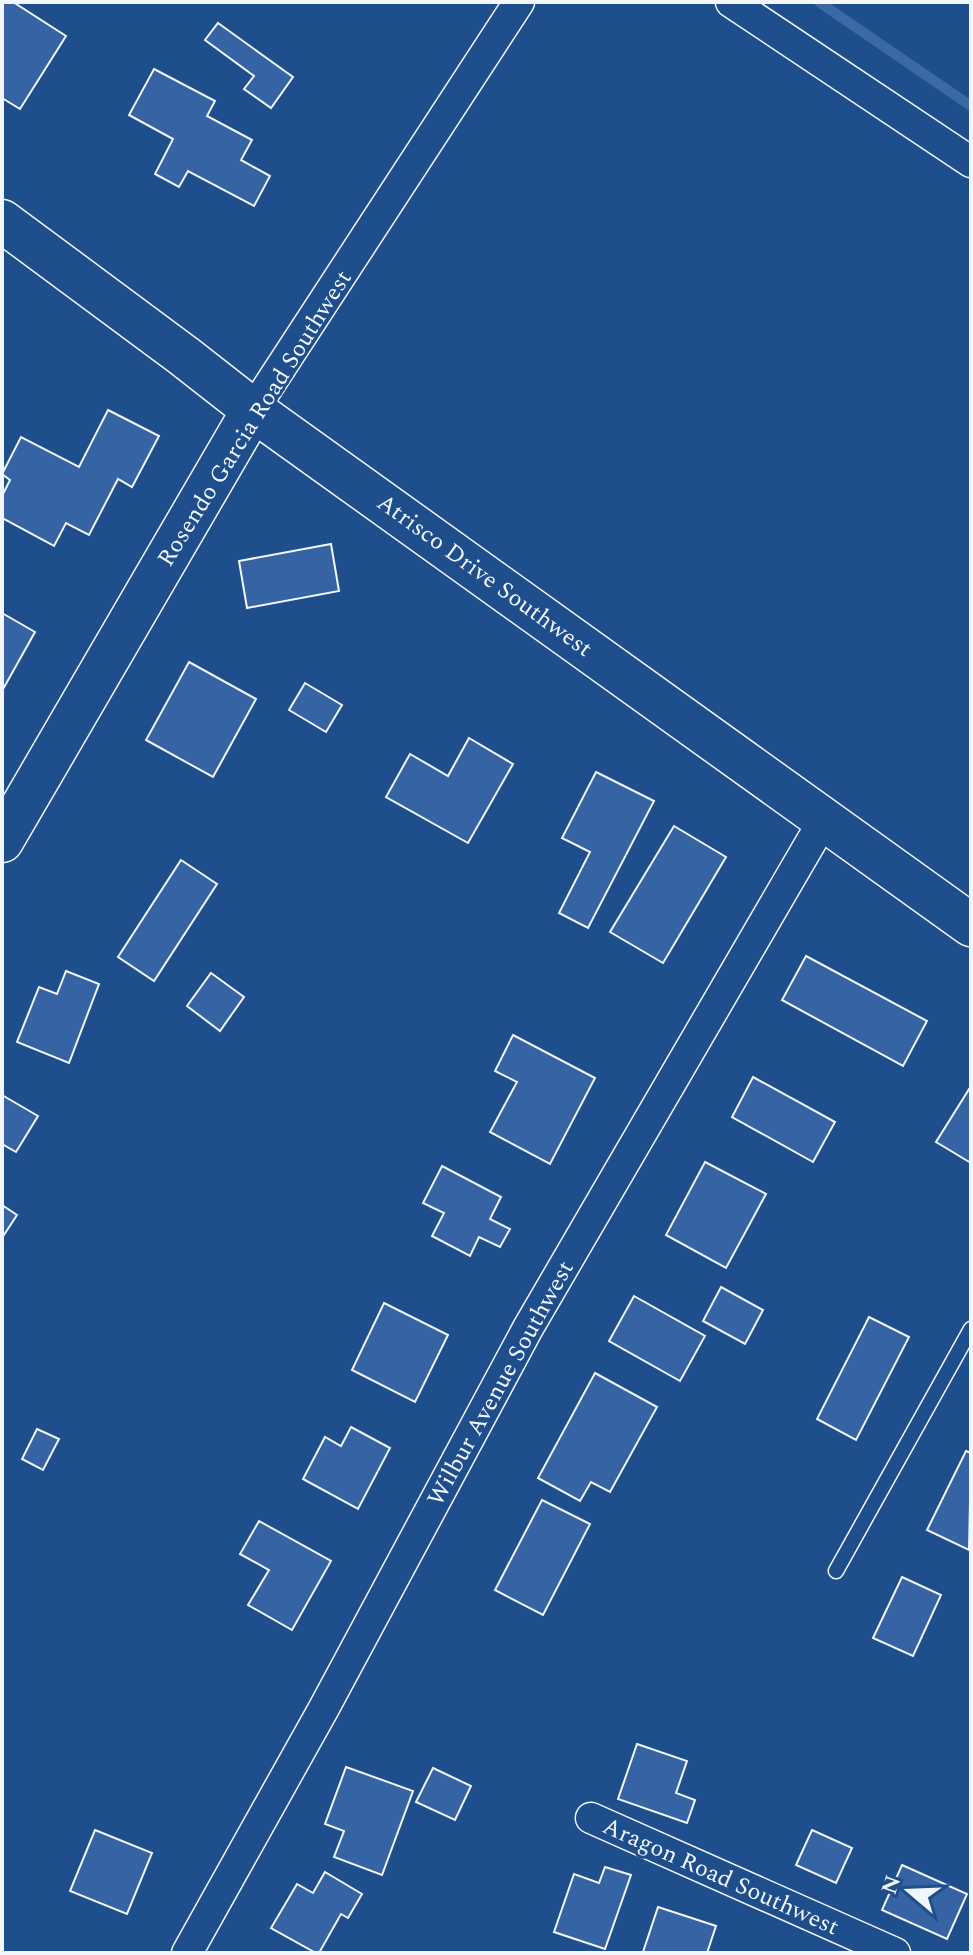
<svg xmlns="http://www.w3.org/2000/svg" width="973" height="1955" viewBox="0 0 973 1955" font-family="Spectral,serif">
<rect width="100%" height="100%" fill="#1f4e8c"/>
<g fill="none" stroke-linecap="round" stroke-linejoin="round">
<path stroke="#3b69a3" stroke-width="10" d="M819,2l152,104"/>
</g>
<g fill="#3563a3" stroke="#f2f6ff" stroke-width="2">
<path d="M2,2h11l53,34 -46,73 -18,-11z"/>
<path d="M218,23l75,54 -22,31 -27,-19 10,-13 -49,-36z"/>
<path d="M154,69l61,32 -8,15 45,24 -11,20 29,16 -16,30 -66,-35 -9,16 -24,-13 18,-35 -44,-24z"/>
<path d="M108,410l51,26 -27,51 -14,-8 -29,56 -23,-12 -12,23 -52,-28v-22l8,-16 -8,-6 19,-37 58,30z"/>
<path d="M331,544l8,47 -92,17 -8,-47z"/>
<path d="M2,613l33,19 -33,59z"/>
<path d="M189,662l67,37 -43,78 -67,-37z"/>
<path d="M305,683l37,22 -16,27 -37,-22z"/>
<path d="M469,738l44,26 -45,79 -82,-46 24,-43 38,22z"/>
<path d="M596,772l58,29 -66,127 -29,-15 31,-61 -28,-14z"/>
<path d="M674,826l52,31 -63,106 -53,-31z"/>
<path d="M181,860l36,24 -63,97 -36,-24z"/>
<path d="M806,956l121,65 -24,45 -121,-66z"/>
<path d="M66,971l33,13 -30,79 -52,-21 22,-55 18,7z"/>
<path d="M211,973l33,24 -24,34 -33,-25z"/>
<path d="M513,1035l82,43 -45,86 -60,-32 27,-50 -22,-11z"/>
<path d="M753,1077l82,45 -22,40 -81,-45z"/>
<path d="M971,1086v77l-35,-21z"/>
<path d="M2,1095l36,21 -22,36 -14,-8z"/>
<path d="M705,1162l61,32 -40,74 -60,-33z"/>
<path d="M442,1166l59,31 -11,22 20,10 -10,18 -21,-10 -9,19 -38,-20 12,-23 -21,-10z"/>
<path d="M2,1205l15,10 -15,23z"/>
<path d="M721,1287l42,23 -18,34 -42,-23z"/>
<path d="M634,1296l71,40 -25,45 -71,-40z"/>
<path d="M384,1303l64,32 -33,67 -63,-32z"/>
<path d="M869,1317l40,20 -53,103 -39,-21z"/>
<path d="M595,1373l62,34 -47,85 -19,-10 -11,19 -42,-23z"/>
<path d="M351,1427l39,21 -32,61 -55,-30 22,-42 16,9z"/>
<path d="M37,1429l22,10 -16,31 -21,-11z"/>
<path d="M966,1451l5,2 -2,97 -42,-20z"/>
<path d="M542,1500l48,24 -47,91 -48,-25z"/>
<path d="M259,1521l72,40 -39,69 -44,-25 21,-35 -29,-16z"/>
<path d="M902,1577l39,18 -28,61 -40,-18z"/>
<path d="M637,1744l50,17 -11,32 19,7 -8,23 -69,-24z"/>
<path d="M346,1767l67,24 -31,84 -48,-18 10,-26 -19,-7z"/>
<path d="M433,1768l38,18 -16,34 -39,-18z"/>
<path d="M95,1830l57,23 -25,61 -57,-23z"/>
<path d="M812,1830l40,18 -16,35 -40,-18z"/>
<path d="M902,1865l65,29 -20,45 -65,-29z"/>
<path d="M605,1867l26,8 -26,74 -51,-17 20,-58 25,9z"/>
<path d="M325,1872l37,22 -14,24 -7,-4 -22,39h-3l-45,-25 26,-44 16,9z"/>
<path d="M658,1907l58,19 -9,27 -64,-1z"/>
</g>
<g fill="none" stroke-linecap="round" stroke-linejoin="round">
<defs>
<path id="lane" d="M836,1571l135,-242"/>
<g id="street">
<path d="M731,2l240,160"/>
<path d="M253,410l266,-408"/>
<path d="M591,1818l304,135"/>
<path d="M187,1953l137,-245 204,-380 297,-510"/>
</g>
<g id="secondary">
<path d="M2,221l182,135 69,54 718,515"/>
<path d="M2,841l251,-431"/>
</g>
</defs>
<use href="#lane" stroke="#f2f6ff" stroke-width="17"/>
<use href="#street" stroke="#f2f6ff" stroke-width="33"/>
<use href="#secondary" stroke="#f2f6ff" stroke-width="45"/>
<use href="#lane" stroke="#1f4e8c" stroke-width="14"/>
<use href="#street" stroke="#1f4e8c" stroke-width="30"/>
<use href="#secondary" stroke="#1f4e8c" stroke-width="42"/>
</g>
<g text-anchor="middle" stroke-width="6" stroke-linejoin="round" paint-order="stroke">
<g font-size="24" fill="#f2f6ff" stroke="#1f4e8c">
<text transform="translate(254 418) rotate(-58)" y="8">Rosendo Garcia Road Southwest</text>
<text transform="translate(485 575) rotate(36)" y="8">Atrisco Drive Southwest</text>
<text transform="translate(500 1383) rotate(-61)" y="8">Wilbur Avenue Southwest</text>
<text transform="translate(721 1876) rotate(24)" y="8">Aragon Road Southwest</text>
</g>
</g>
<rect width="973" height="1955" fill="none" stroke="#f2f6ff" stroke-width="8"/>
<g transform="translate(909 1891) rotate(289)" stroke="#1f4e8c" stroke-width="6" paint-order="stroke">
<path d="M0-6L14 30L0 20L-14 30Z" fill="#f2f6ff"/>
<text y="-12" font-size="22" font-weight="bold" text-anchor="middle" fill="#f2f6ff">N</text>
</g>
</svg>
